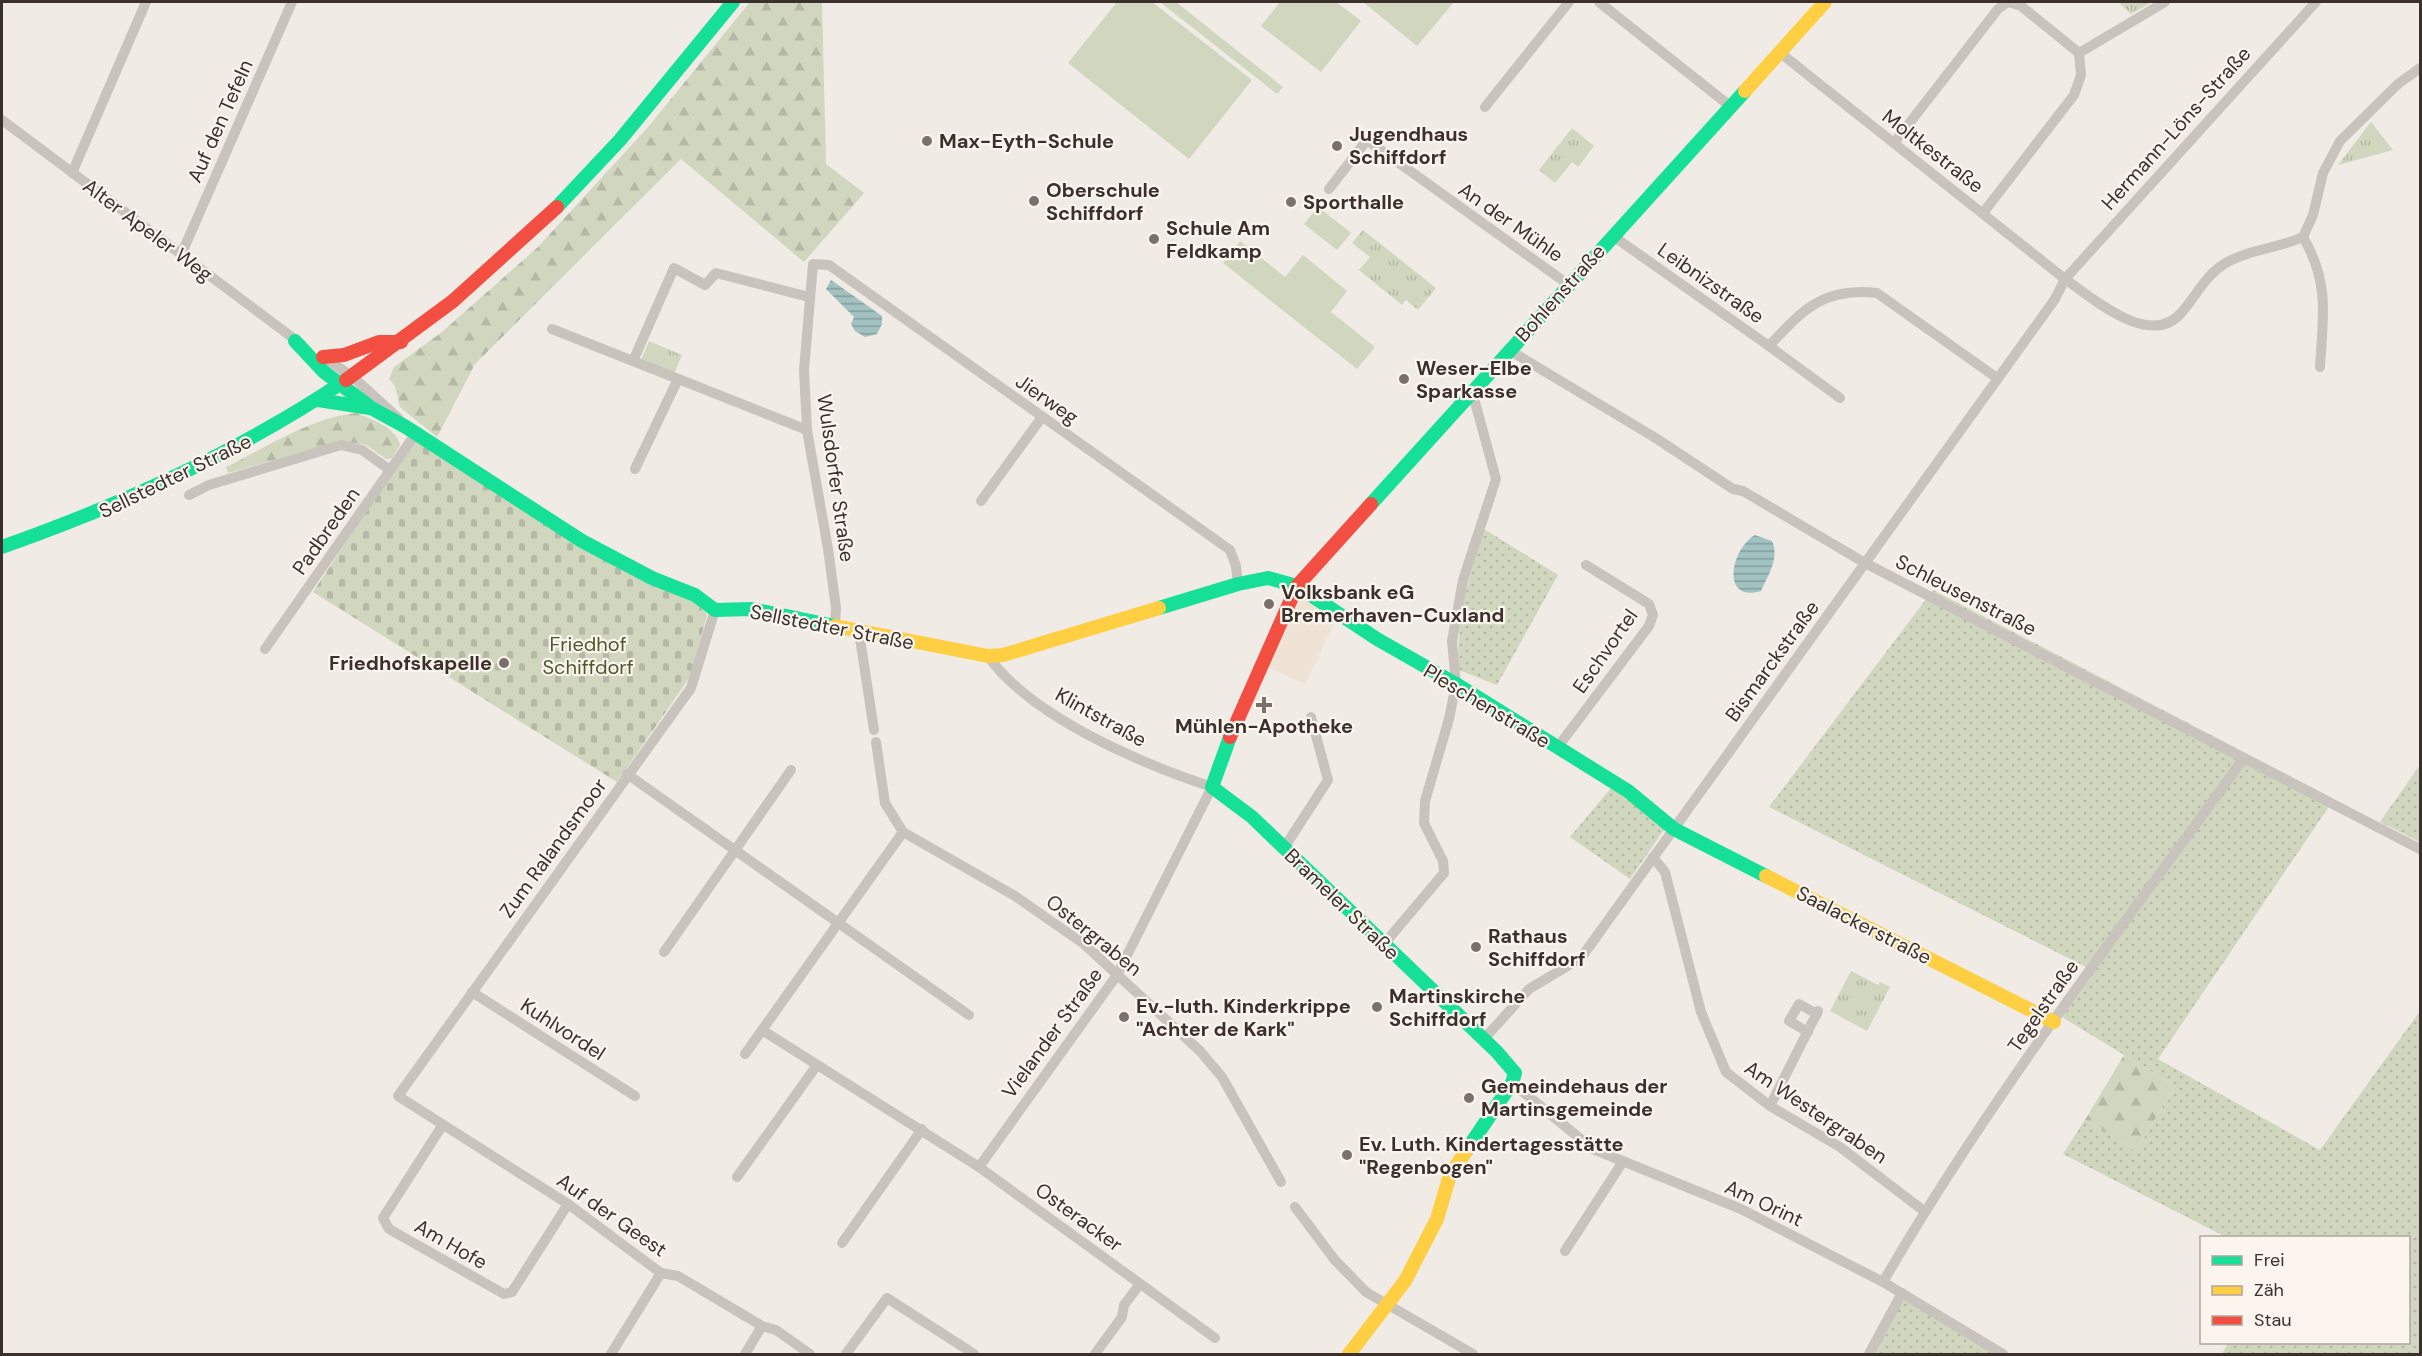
<svg xmlns="http://www.w3.org/2000/svg" width="2422" height="1356" viewBox="0 0 2422 1356" font-family="'DM Sans',sans-serif">
<defs>
<pattern id="grass-dots" width="8" height="8" patternUnits="userSpaceOnUse" patternTransform="scale(1.5)"><rect width="8" height="8" fill="#d1d6bf"/><path d="M2 2h.1M6 6h.1" fill="none" stroke="#b4b8a4" stroke-width="1.8" stroke-linecap="round"/></pattern>
<pattern id="forest-firs" width="22" height="20" patternUnits="userSpaceOnUse" patternTransform="scale(1.5)"><rect width="22" height="20" fill="#d1d6bf"/><path d="M5 1l3.5 6h-7zM16 11l3.5 6h-7z" fill="#b4b8a4"/></pattern>
<pattern id="cemetery-stones" width="16" height="16" patternUnits="userSpaceOnUse" patternTransform="scale(1.5)"><rect width="16" height="16" fill="#d1d6bf"/><path d="M2 7V4a2 2 0 0 1 4 0v3zM10 15v-3a2 2 0 0 1 4 0v3z" fill="#b4b8a4"/></pattern>
<pattern id="park-tufts" width="24" height="20" patternUnits="userSpaceOnUse" patternTransform="scale(1.5)"><rect width="24" height="20" fill="#d1d6bf"/><path d="M3 7l-1-3M5 7V3M7 7l1-3M15 17l-1-3M17 17v-4M19 17l1-3" fill="none" stroke="#b4b8a4"/></pattern>
<pattern id="water-rules" width="6" height="5" patternUnits="userSpaceOnUse" patternTransform="scale(1.5)"><rect width="6" height="5" fill="#a1c2c1"/><path d="M0 2.5h6" fill="none" stroke="#849e9d"/></pattern>
</defs>
<rect width="100%" height="100%" fill="#f0ebe5"/>
<g fill="url(#grass-dots)">
<path d="M1484,529l74,46 -61,110 -38,-15c-4,-49 10,-94 25,-141z"/>
<path d="M1933,590l401,209 -176,260 162,91 100,-139v343h-198l6,-11 180,-1v-104l-182,-1 -163,-83 22,-34 51,31 39,-65 -113,-69 32,-46 -325,-164z"/>
<path d="M2420,765v77l-40,-20z"/>
<path d="M1611,788l55,39 -36,52 -60,-42z"/>
<path d="M1904,1292l103,62h-135z"/>
</g>
<g fill="url(#forest-firs)">
<path d="M750,2h72l4,162 38,29 -60,69 -123,-103 -206,205 -38,73 -37,-30 -5,-21 -6,-7 5,-12 48,-35 96,-85 111,-121z"/>
<path d="M357,413c15,7 39,14 43,32l-8,13 -6,1 -20,-14 -25,-4 -113,32 -2,-6c39,-19 88,-51 131,-54z"/>
<path d="M2124,1055l51,31 -39,65 -51,-31z"/>
</g>
<path fill="url(#cemetery-stones)" d="M414,439l281,164 12,11 -15,60 -75,108 -304,-190z"/>
<g fill="url(#park-tufts)">
<path d="M2122,2h30l-21,12 -11,-10z"/>
<path d="M2371,122l22,28 -55,15z"/>
<path d="M1572,128l22,18 -16,21 -6,-5 -17,21 -16,-13z"/>
<path d="M1363,230l73,58 -18,22 -12,-10 -4,5 -43,-35 11,-13 -18,-14z"/>
<path d="M649,341l33,14 -8,19 -33,-14z"/>
<path d="M1851,971l27,14 2,-3 10,5 -23,44 -37,-20z"/>
</g>
<g fill="#d1d6bf">
<path d="M1117,2h35l100,78 -63,79 -121,-96z"/>
<path d="M1160,2h16l107,85 -6,7z"/>
<path d="M1280,2h56l25,19 -40,51 -60,-46z"/>
<path d="M1363,2h91l-37,44z"/>
<path d="M1318,207l33,26 -14,17 -33,-26z"/>
<path d="M1240,241l45,36 18,-22 44,36 -16,21 44,35 -18,22 -134,-106z"/>
</g>
<path fill="#eee3d5" d="M1297,586l42,28 -34,70 -47,-21z"/>
<g fill="url(#water-rules)">
<path d="M831,280l51,36v8l-5,10 -12,3 -10,-6 -4,-7 3,-7 -28,-28z"/>
<path d="M1755,535l17,6c8,17 -4,34 -11,50 -40,12 -31,-41 -6,-56z"/>
</g>
<g fill="none" stroke-linecap="round" stroke-linejoin="round">
<g stroke="#c9c3be" stroke-width="10">
<path d="M1599,2l131,104"/>
<path d="M2009,2l12,4 58,47"/>
<path d="M1779,52l286,227c27,19 86,71 117,33 14,-16 23,-36 42,-48 23,-14 54,-16 79,-27l10,-22 10,-42 17,-32 58,-57 22,-16"/>
<path d="M1485,107l84,-105"/>
<path d="M2,120l299,224"/>
<path d="M1894,143l104,-134 10,-7"/>
<path d="M72,173l74,-171"/>
<path d="M1329,189l38,-49 202,145"/>
<path d="M1983,213l91,-118 7,-20 -2,-22 86,-51"/>
<path d="M1613,236l156,110c34,-37 55,-59 108,-53l120,85"/>
<path d="M2303,237c27,46 20,80 17,130"/>
<path d="M181,255l111,-253"/>
<path d="M552,329l255,101"/>
<path d="M1769,346l71,52"/>
<path d="M1509,350l145,87 79,52 10,2 122,72 555,286"/>
<path d="M323,357l30,20 46,42"/>
<path d="M633,361l41,-93 31,17 11,-12 93,24"/>
<path d="M635,469l43,-90"/>
<path d="M189,495l20,-10 132,-40 21,5 28,20"/>
<path d="M981,501l61,-84"/>
<path d="M715,610l-24,78 -293,408 170,108 93,69 17,3 84,50 14,4 34,24"/>
<path d="M835,625l1,-17 -8,-59 -21,-119 -3,-60 9,-106 16,1 401,285 6,16 2,18"/>
<path d="M859,632l15,98"/>
<path d="M265,649l151,-216"/>
<path d="M876,742l9,61 18,29 112,64 69,48 116,107 22,26 59,105"/>
<path d="M1557,748l92,-122 4,-11 -4,-11 -63,-39"/>
<path d="M627,774l342,241"/>
<path d="M1284,848l44,-68 -17,-63"/>
<path d="M1653,857l12,15 36,140 25,60 44,34 70,41 84,64"/>
<path d="M1384,944l60,-71 -1,-12 -19,-38 1,-22 24,-82 7,-35 -4,-43 11,-61 33,-101 -24,-88"/>
<path d="M664,952l127,-182"/>
<path d="M472,992l163,104"/>
<path d="M762,1030l217,137 236,171"/>
<path d="M1808,1032l-19,-11 10,-17 18,10"/>
<path d="M1484,1039l45,-50 52,-31 474,-659 10,-20 251,-277"/>
<path d="M745,1054l158,-222"/>
<path d="M1512,1083l81,66 148,60 142,73 120,72"/>
<path d="M1770,1106l48,-95"/>
<path d="M442,1126l-59,92 6,11 115,65 8,-2 56,-88"/>
<path d="M979,1167l138,-192 95,-188c-70,-23 -181,-70 -224,-131"/>
<path d="M737,1177l80,-112"/>
<path d="M1295,1207l39,52 32,33 107,62"/>
<path d="M842,1243l80,-114"/>
<path d="M1565,1251l57,-88"/>
<path d="M1883,1282c106,-183 237,-352 361,-524"/>
<path d="M611,1354l50,-81"/>
<path d="M745,1354l17,-28"/>
<path d="M846,1354l41,-56 87,56"/>
<path d="M1095,1354l27,-37 2,-12 16,-21"/>
<path d="M1869,1354l33,-61"/>
</g>
<g stroke="#16e098" stroke-width="14">
<path d="M557,207l63,-67 113,-138"/>
<path d="M295,341l29,31 49,37 33,18 176,114 70,37 43,17 20,15 36,-1 84,17"/>
<path d="M318,400l52,8"/>
<path d="M1371,504l374,-413"/>
<path d="M2,547c121,-43 237,-95 344,-167"/>
<path d="M1159,608l79,-24 30,-6 29,8 80,53 79,45 172,107 46,38 92,47"/>
<path d="M1230,737l-18,50 40,30 245,235 18,21 -3,10 -46,68"/>
</g>
<g stroke="#ffcf43" stroke-width="14">
<path d="M1745,91l80,-89"/>
<path d="M835,626l153,30 15,-1 156,-47"/>
<path d="M1766,876l288,146"/>
<path d="M1349,1354l56,-73 32,-62 13,-44 16,-24"/>
</g>
<g stroke="#f24e42" stroke-width="14">
<path d="M323,357l21,-2 35,-13h22"/>
<path d="M346,380l107,-79 104,-94"/>
<path d="M1230,737l67,-151 74,-82"/>
</g>
</g>
<g fill="#7a716c" stroke="#fbf5ee" stroke-width="2">
<circle cx="927" cy="141" r="6"/>
<circle cx="1337" cy="146" r="6"/>
<circle cx="1034" cy="201" r="6"/>
<circle cx="1291" cy="202" r="6"/>
<circle cx="1154" cy="239" r="6"/>
<circle cx="1404" cy="379" r="6"/>
<circle cx="1269" cy="604" r="6"/>
<circle cx="504" cy="663" r="6"/>
<path d="M1261 696h6v6h6v6h-6v6h-6v-6h-6v-6h6z"/>
<circle cx="1476" cy="947" r="6"/>
<circle cx="1377" cy="1007" r="6"/>
<circle cx="1124" cy="1017" r="6"/>
<circle cx="1469" cy="1098" r="6"/>
<circle cx="1347" cy="1155" r="6"/>
</g>
<g text-anchor="middle" stroke-width="4.5" stroke-linejoin="round" paint-order="stroke">
<g font-size="20" fill="#3b302b" stroke="#fbf5ee">
<text transform="translate(220 121) rotate(-66)" y="7">Auf den Tefeln</text>
<text transform="translate(2176 128) rotate(-48)" y="7">Hermann-Löns-Straße</text>
<text transform="translate(1933 151) rotate(38)" y="7">Moltkestraße</text>
<text transform="translate(1511 222) rotate(35)" y="7">An der Mühle</text>
<text transform="translate(148 230) rotate(37)" y="7">Alter Apeler Weg</text>
<text transform="translate(1711 283) rotate(35)" y="7">Leibnizstraße</text>
<text transform="translate(1560 293) rotate(-48)" y="7">Bohlenstraße</text>
<text transform="translate(1047 399) rotate(35)" y="7">Jierweg</text>
<text transform="translate(175 476) rotate(-26)" y="7">Sellstedter Straße</text>
<text transform="translate(836 478) rotate(82)" y="7">Wulsdorfer Straße</text>
<text transform="translate(326 531) rotate(-55)" y="7">Padbreden</text>
<text transform="translate(1966 595) rotate(27)" y="7">Schleusenstraße</text>
<text transform="translate(832 627) rotate(11)" y="7">Sellstedter Straße</text>
<text transform="translate(1605 651) rotate(-55)" y="7">Eschvortel</text>
<text transform="translate(1772 661) rotate(-54)" y="7">Bismarckstraße</text>
<text transform="translate(1487 706) rotate(31)" y="7">Pleschenstraße</text>
<text transform="translate(1101 717) rotate(29)" y="7">Klintstraße</text>
<text transform="translate(553 848) rotate(-54)" y="7">Zum Ralandsmoor</text>
<text transform="translate(1342 904) rotate(44)" y="7">Brameler Straße</text>
<text transform="translate(1864 925) rotate(27)" y="7">Saalackerstraße</text>
<text transform="translate(1094 935) rotate(39)" y="7">Ostergraben</text>
<text transform="translate(2043 1006) rotate(-55)" y="7">Tegelstraße</text>
<text transform="translate(563 1029) rotate(33)" y="7">Kuhlvordel</text>
<text transform="translate(1052 1033) rotate(-54)" y="7">Vielander Straße</text>
<text transform="translate(1816 1112) rotate(34)" y="7">Am Westergraben</text>
<text transform="translate(1764 1203) rotate(25)" y="7">Am Orint</text>
<text transform="translate(612 1215) rotate(35)" y="7">Auf der Geest</text>
<text transform="translate(1079 1217) rotate(36)" y="7">Osteracker</text>
<text transform="translate(451 1244) rotate(30)" y="7">Am Hofe</text>
</g>
<g font-size="20" font-weight="bold" fill="#3b302b" stroke="#fbf5ee" text-anchor="start">
<text x="1349" y="141">Jugendhaus<tspan x="1349" dy="23">Schiffdorf</tspan></text>
<text x="939" y="148">Max-Eyth-Schule</text>
<text x="1046" y="197">Oberschule<tspan x="1046" dy="23">Schiffdorf</tspan></text>
<text x="1303" y="209">Sporthalle</text>
<text x="1166" y="235">Schule Am<tspan x="1166" dy="23">Feldkamp</tspan></text>
<text x="1416" y="375">Weser-Elbe<tspan x="1416" dy="23">Sparkasse</tspan></text>
<text x="1281" y="599">Volksbank eG<tspan x="1281" dy="23">Bremerhaven-Cuxland</tspan></text>
<text x="492" y="670" text-anchor="end">Friedhofskapelle</text>
<text x="1264" y="733" text-anchor="middle">Mühlen-Apotheke</text>
<text x="1488" y="943">Rathaus<tspan x="1488" dy="23">Schiffdorf</tspan></text>
<text x="1389" y="1003">Martinskirche<tspan x="1389" dy="23">Schiffdorf</tspan></text>
<text x="1136" y="1013">Ev.-luth. Kinderkrippe<tspan x="1136" dy="23">"Achter de Kark"</tspan></text>
<text x="1481" y="1093">Gemeindehaus der<tspan x="1481" dy="23">Martinsgemeinde</tspan></text>
<text x="1359" y="1151">Ev. Luth. Kindertagesstätte<tspan x="1359" dy="23">"Regenbogen"</tspan></text>
</g>
<g font-size="20" fill="#4a5a2e" stroke="#fbf5ee">
<text x="588" y="651">Friedhof<tspan x="588" dy="23">Schiffdorf</tspan></text>
</g>
</g>
<rect width="2422" height="1356" fill="none" stroke="#3b302b" stroke-width="6"/>
<rect x="2200" y="1236" width="210" height="108" fill="#fbf5ee" stroke="#aea6a0" stroke-width="1.5"/>
<rect x="2212" y="1256" width="30" height="9" fill="#16e098" stroke="#aea6a0" stroke-width="1.5"/>
<text x="2254" y="1266" font-size="18" fill="#3b302b">Frei</text>
<rect x="2212" y="1286" width="30" height="9" fill="#ffcf43" stroke="#aea6a0" stroke-width="1.5"/>
<text x="2254" y="1296" font-size="18" fill="#3b302b">Zäh</text>
<rect x="2212" y="1316" width="30" height="9" fill="#f24e42" stroke="#aea6a0" stroke-width="1.5"/>
<text x="2254" y="1326" font-size="18" fill="#3b302b">Stau</text>
</svg>
